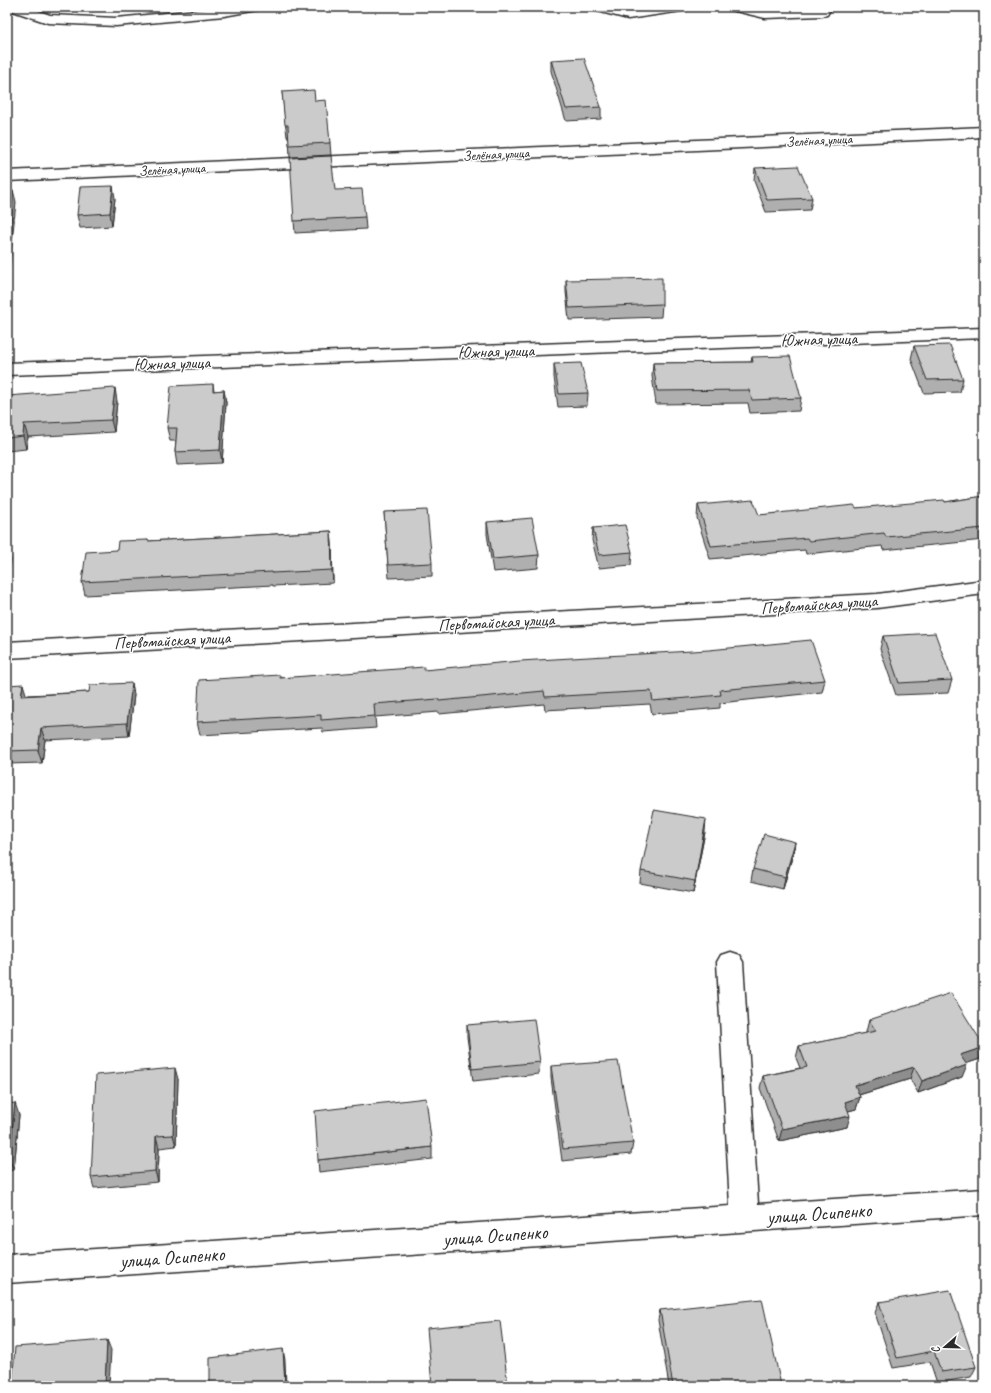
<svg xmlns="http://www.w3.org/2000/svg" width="991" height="1393" viewBox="0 0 991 1393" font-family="Caveat,sans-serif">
<rect width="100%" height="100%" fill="#fff"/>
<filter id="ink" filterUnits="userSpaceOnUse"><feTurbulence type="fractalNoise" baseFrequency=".025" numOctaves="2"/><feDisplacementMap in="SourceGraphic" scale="8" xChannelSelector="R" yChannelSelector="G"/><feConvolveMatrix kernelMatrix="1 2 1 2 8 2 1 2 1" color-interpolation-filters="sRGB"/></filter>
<g filter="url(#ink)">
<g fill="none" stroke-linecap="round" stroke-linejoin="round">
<defs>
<g id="minor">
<path d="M8,7h20l22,8 66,3 112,-11h32l-2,3 -34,6 -108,10 -68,-3 -38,-13z"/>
<path d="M591,7h23l14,4 25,-4h36l-2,3 -5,1 -54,8 -35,-9z"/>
<path d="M729,7h25l11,3 67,-3 -5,8 -5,1 -57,2 -34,-8z"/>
<path d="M984,127v10l-977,44v-10z"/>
<path d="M984,328v10l-977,37v-12z"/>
<path d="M984,580v14l-107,14 -870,50v-16l870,-48z"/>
<path d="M730,952l9,3 4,7 15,242 226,-15v26l-977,68v-28l723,-49 -13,-244 4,-7z"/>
</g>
</defs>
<use href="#minor" stroke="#2b2b2b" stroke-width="3"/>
<use href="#minor" fill="#fff" fill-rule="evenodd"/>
</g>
<g fill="#afafaf" stroke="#2b2b2b">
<path d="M551,60l50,47v12l-35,2 -15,-50z"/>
<path d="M282,92l33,9 15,42 1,12 -41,2 -1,-20h-2z"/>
<path d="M755,168l57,30 -2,12 -44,2 -12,-31z"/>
<path d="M335,190l30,27 1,12 -71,4 -1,-12z"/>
<path d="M115,198l-3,28 -32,2 -3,-13z"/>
<path d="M566,280l96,24 -1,13 -92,3 -3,-28z"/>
<path d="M914,346l49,33 -3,13 -36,1 -13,-34z"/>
<path d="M752,357l49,41 -2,13 -49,2 -2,-10 -92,1 -4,-28 1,-13 98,-1z"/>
<path d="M554,364l34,29 -1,13 -29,1 -4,-30z"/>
<path d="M213,384l1,7 10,-1 2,13 -4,60 -45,2 -2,-13 1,-11h-6l-3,-13z"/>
<path d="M7,396l110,5 -3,31 -86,5 -2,12 -19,2z"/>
<path d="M984,496v44l-101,10 -1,-4 -76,8 -1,-4 -95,9 -13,-41 1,-13 61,10 186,-13z"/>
<path d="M384,512l48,51v13l-43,2z"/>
<path d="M487,522l52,33 -1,13 -45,4 -6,-38z"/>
<path d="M593,528l39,24 -1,13 -32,3 -7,-28z"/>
<path d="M331,531l1,13 1,39 -60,3v-1l-188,10 -3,-13 35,-32 31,-10v1z"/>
<path d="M883,636l69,44 -4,13 -52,2 -16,-46z"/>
<path d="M424,670l401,10 -3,12 -102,11v5l-68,6 -2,-10 -105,6 -1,-6 -105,10v-2l-64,5 1,11 -53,4 -1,-4 -122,7 -3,-13 83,-44z"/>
<path d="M132,683l2,12 -5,41 -84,4 -3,23 -35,1v-79l20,10 62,-3z"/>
<path d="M705,832l-12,61 -53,-10 1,-12z"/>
<path d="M795,842l-2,12 -10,35 -32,-8 2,-12z"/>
<path d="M869,1020l111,39 -15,5 -3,13 -44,16 -8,-14 -51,16 1,2 -4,12 -8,2 -1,16 -68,14 -19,-53 3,-12 37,-8 -4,-10 3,-12 68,-13 -1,-1z"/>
<path d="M467,1025l73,37 -1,12 -66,7 -6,-44z"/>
<path d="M551,1066l82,77 -2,11 -69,7 -11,-83z"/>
<path d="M178,1079l-2,67 -17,2 -1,34 -64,6 -3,-11z"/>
<path d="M7,1104l12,11 -5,55 -7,1z"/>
<path d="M432,1147v12l-113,13 -1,-12z"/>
<path d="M879,1302l97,65 -5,10 -34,6 -7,-21 -37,6 -18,-55z"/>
<path d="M660,1310l121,75v1h-112l-11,-66z"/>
</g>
<g fill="#8e8e8e" stroke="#2b2b2b">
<path d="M113,186l2,12 -3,28 -2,-13z"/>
<path d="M13,190l3,12 -9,92v-43z"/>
<path d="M115,388l2,13 -3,31 -3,-12z"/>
<path d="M224,390l2,13 -4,60 -2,-13z"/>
<path d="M24,424l4,13 -2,12 -3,-13z"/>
<path d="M331,531l1,13 1,39 -1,-13z"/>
<path d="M8,547l3,13 -4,26v-34z"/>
<path d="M132,683l2,12 -5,41 -2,-13z"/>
<path d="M23,684l4,13 -6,-1z"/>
<path d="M41,728l4,12 -3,23 -4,-13z"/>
<path d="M706,819l-1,13 -12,61 2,-12z"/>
<path d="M795,842l-2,12 -10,35 2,-12z"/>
<path d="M984,1047l-4,12 -24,8 4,-12z"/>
<path d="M967,1065l-5,12 -44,16 4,-12z"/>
<path d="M914,1067l-4,12 -58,18 3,-12z"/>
<path d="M175,1068l3,11 -2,67 -3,-11z"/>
<path d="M860,1097l-4,12 -15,4 4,-11z"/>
<path d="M15,1103l4,12 -5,55 -5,-11z"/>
<path d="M850,1116l-3,11 -68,14 3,-12z"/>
<path d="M156,1136l3,12 -1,34 -3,-11z"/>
<path d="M107,1340l4,10 -2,36h-4z"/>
<path d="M283,1349l2,11 1,26h-1z"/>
</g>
<g fill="#cbcbcb" stroke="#2b2b2b">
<path d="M584,58l17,49 -35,2 -15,-49z"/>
<path d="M314,90l1,11 11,-1 4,43 -41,2 -1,-20h-3l-3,-33z"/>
<path d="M331,156l4,34 27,-1 3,28 -71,4 -4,-63z"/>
<path d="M798,166l14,32 -45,2 -12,-32z"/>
<path d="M113,186l-3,27 -33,2 3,-28z"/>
<path d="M7,190h6l-6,61z"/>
<path d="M662,278v26l-93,4 -3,-28z"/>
<path d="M950,345l13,34 -36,1 -13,-34z"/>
<path d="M790,356l11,42 -49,2 -3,-10 -92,1 -4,-28 100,-1 -1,-5z"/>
<path d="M581,363l7,30 -29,1 -5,-30z"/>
<path d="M213,384v7l11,-1 -4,60 -45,2 2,-24h-10l4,-42z"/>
<path d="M115,388l-4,32 -87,4 -1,12 -16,2v-42z"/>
<path d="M984,496v32l-98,9 -2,-4 -75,8 -2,-3 -96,8 -13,-41 55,-5 6,15 95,-10 2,3 88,-8 1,2z"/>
<path d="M427,510l5,53 -44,2 -4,-53z"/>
<path d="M532,518l7,37 -46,4 -6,-37z"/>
<path d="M625,525l7,27 -33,3 -6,-27z"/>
<path d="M331,531l1,39 -60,3v-1l-190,10 4,-30 31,-2 1,-9 30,-1v1z"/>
<path d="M935,633l17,47 -53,3 -16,-47z"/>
<path d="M811,640l14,40 -105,10 1,5 -68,6 -2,-10 -106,6 -1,-6 -105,10 -1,-2 -64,5 1,12 -54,4v-5l-124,7 2,-42 81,-5v3l144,-11v3l96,-9 189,-11z"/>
<path d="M132,683l-5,40 -86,5 -3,22 -31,1v-66l16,-1 -2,12 68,-4 1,-7z"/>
<path d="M654,810l52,9 -11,62 -54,-10z"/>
<path d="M764,834l31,8 -10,35 -32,-8z"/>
<path d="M951,993l33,53v1l-24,8 7,10 -45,16 -8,-14 -59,18 5,12 -15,5 5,14 -68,13 -19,-53 44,-9 -8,-21 77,-15 -7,-11z"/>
<path d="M534,1019l6,43 -68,7 -5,-44z"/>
<path d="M618,1061l15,82 -70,6 -12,-83z"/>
<path d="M175,1068l-2,67 -17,1 -1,35 -64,6 5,-102z"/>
<path d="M426,1098l6,49 -114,13 -3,-49z"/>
<path d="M15,1103l-6,56h-2v-55z"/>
<path d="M950,1290l26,77 -35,5 -7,-21 -37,7 -18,-56z"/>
<path d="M762,1299l19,86 -13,1h-95l-13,-76z"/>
<path d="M500,1321l8,65h-76l-5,-58z"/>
<path d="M107,1340l-2,46h-93l3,-39z"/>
<path d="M283,1349l2,37h-75v-28z"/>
</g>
</g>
<g text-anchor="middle" stroke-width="3" stroke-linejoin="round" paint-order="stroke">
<g font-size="14" fill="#2b2b2b" stroke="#fff">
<text transform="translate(819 140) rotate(-3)" y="5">Зелёная улица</text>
<text transform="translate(496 154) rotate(-3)" y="5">Зелёная улица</text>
<text transform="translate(172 169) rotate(-3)" y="5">Зелёная улица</text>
</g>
<g font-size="17" fill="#2b2b2b" stroke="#fff">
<text transform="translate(819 339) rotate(-2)" y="6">Южная улица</text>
<text transform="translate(496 351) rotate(-2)" y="6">Южная улица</text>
<text transform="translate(172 363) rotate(-2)" y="6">Южная улица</text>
<text transform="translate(819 604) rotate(-4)" y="6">Первомайская улица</text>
<text transform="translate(496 622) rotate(-3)" y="6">Первомайская улица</text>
<text transform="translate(172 640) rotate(-3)" y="6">Первомайская улица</text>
</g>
<g font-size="20" fill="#2b2b2b" stroke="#fff">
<text transform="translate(819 1213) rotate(-4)" y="7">улица Осипенко</text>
<text transform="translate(495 1235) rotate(-4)" y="7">улица Осипенко</text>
<text transform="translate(172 1257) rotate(-4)" y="7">улица Осипенко</text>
</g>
</g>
<rect width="991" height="1393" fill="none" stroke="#fff" stroke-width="24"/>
<rect x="12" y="12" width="967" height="1369" fill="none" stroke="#2b2b2b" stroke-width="1.5" filter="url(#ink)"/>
<g transform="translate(945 1347) rotate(250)" stroke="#ffffff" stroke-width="3" paint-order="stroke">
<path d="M0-3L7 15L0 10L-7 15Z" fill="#2b2b2b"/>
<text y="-6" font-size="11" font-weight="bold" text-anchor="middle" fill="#2b2b2b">С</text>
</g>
</svg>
